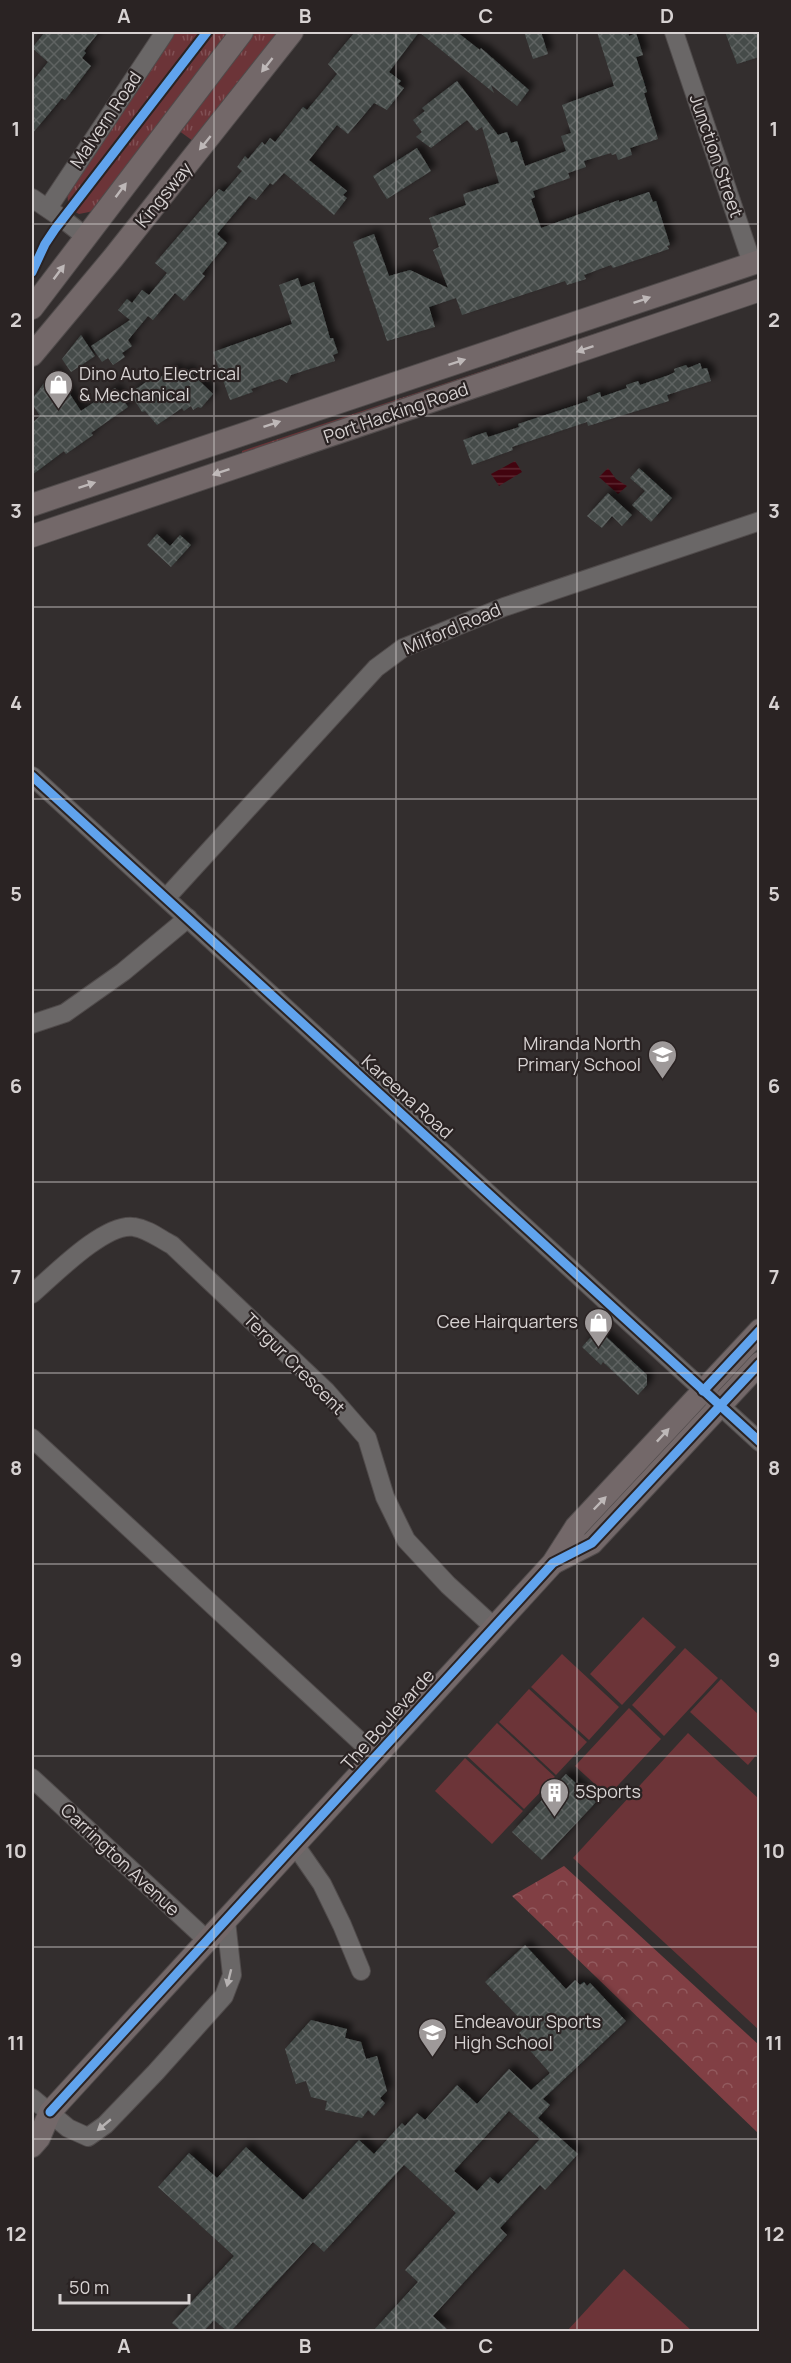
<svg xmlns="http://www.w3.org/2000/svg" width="791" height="2363" viewBox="0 0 791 2363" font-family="Manrope,sans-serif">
<defs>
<pattern id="grass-tufts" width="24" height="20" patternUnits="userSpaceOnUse" patternTransform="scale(1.5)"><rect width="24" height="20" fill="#6c3438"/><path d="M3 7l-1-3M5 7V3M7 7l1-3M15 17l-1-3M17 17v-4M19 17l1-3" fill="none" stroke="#805054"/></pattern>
<pattern id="forest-crowns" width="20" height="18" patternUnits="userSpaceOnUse" patternTransform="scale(1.5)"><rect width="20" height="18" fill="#813f44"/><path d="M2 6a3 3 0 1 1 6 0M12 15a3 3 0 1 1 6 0" fill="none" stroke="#925a5e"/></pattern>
<pattern id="water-rules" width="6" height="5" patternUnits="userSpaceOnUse" patternTransform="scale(1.5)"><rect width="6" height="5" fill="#42040f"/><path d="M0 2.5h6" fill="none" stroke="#5d2831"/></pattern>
<pattern id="building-cross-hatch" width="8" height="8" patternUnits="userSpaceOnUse" patternTransform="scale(1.5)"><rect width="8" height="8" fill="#444b49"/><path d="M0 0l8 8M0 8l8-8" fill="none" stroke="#5e6462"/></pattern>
<filter id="shadow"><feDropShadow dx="5.5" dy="-5.5" stdDeviation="3" flood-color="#0009"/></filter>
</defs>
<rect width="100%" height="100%" fill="#332e2e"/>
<g fill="url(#grass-tufts)">
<path d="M165,32h127l-99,109 -22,-16 -60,78 -22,9 -10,2 -7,-4 -4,-8 -2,-22z"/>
<path d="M741,285l-499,169v-3z"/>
</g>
<path fill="url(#forest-crowns)" d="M564,1866l195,179v89l-247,-238z"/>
<g fill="#6c3438">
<path d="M643,1617l33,30 -54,58 -32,-31z"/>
<path d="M685,1648l33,30 -54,58 -32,-31z"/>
<path d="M562,1654l57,53 -30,33 -58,-53z"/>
<path d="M721,1679l38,36v37l-11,13 -58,-53z"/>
<path d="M529,1689l58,53 -31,33 -57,-53z"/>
<path d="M629,1708l32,31 -53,57 -33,-30z"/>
<path d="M497,1723l58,54 -31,32 -57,-53z"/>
<path d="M688,1733l71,66v231l-186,-172z"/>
<path d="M465,1758l58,53 -31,33 -57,-53z"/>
<path d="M624,2269l68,62h-125z"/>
</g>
<g fill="url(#water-rules)">
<path d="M515,461l7,11 -23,14 -8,-12z"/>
<path d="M608,468l8,11 11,7 -9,8 -19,-17z"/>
</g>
<g fill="url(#building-cross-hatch)" fill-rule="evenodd" filter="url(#shadow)">
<path d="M45,32h54l-15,19 2,2 -4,5 9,8 -26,34 -3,-2 -30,36v-52l16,-20 -16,-14z"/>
<path d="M355,32h102l23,18 1,-2 48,42 -12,16 -26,-21 3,8 -75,-61 -30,40 12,9 -3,3 6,4 -17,22 -13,-7 -26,31 -11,-9 -28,35 38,31 -4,4 4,3 -13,17 -50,-42 -11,12 -3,-2 -14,17 -7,-4 -32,38 10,9 -25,31 3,2 -21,25 -9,-8 -22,27 -5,-4 -20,24 4,6 -10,7 3,4 -12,8 -5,-7 -6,4 -11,-16 39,-26 -12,-10 9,-11 5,4 10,-13 7,5 18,-22 -12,-10 64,-74 5,3 18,-21 -5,-4 8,-11 3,3 14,-17 3,3 5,-7 5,4 28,-35 4,3 30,-36 -9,-10z"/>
<path d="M524,32h17l7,22 -15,5z"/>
<path d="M597,32h31l1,4 7,-3 7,22 -7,2 11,35 -3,1 14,46 -28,9 2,7 -14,5 -2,-6 -4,1 -1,-2 -27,8 2,6 -18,6 2,5 -37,13 2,6 -4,2 10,29 78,-28v2l30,-10 4,10 3,-1 14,44 -3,1 2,3 -56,19 -2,-3 -27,10 2,4 -19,6 -2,-4 -103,34 -6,-17 -27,9 6,20 -48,14 -34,-99 21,-8 15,42 21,-6 38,18 -15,-38 6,-3 -10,-29 37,-13 -3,-11 36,-11 -17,-56 -6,4 -9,-11 -36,28 -15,-11 6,-5 -9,-12 12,-9 -3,-3 35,-27 41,54 9,-3 4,11 6,-2 8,25 41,-15 -5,-15 10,-3 -9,-28 52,-19z"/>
<path d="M725,32h34v25l-22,7z"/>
<path d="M417,148l14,23 -44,28 -14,-23z"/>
<path d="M298,278l3,9 13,-5 16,56h3l5,15 -5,2 2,6 -44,14 -4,8 -7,-4 -29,10 2,3 -23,8 -17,-48 79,-28 -13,-39z"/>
<path d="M81,335l14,21 -24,16 -9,-13z"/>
<path d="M700,363l2,6 5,-1 4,13 -44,14 2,6 -81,25 -1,-4 -75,25 1,3 -41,15 -9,-25 23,-8 2,5 31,-10 -1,-3 70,-23 -1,-4 13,-5 1,5 26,-9 -1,-3 12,-4 2,4 29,-10 6,-3 -1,-3 12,-4 2,3z"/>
<path d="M175,367l4,7 8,-5 26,25 -12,14 -3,-1 -5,3 -2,-4 -7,5 -2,-3 -25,17 -12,-14 -3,1 -12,-19 22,-15 4,2z"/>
<path d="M54,370l27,41 34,-23 13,19 -37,26 2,2 -27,19 -2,-3 -32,24v-52l8,-7 -8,-12v-5z"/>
<path d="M639,468l33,30 -21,24 -19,-17 13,-14 -15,-13z"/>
<path d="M608,493l24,22 -10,11 -10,-10 -10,12 -15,-12z"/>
<path d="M157,534l13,12 10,-11 11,10 -20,22 -24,-22z"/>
<path d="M598,1329l49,46v10l-9,10 -35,-33 -2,3 -19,-18z"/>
<path d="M566,1774l30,28 -54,58 -30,-28z"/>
<path d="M525,1945l41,44 9,-9 5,5 4,-3 3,4 3,-3 36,38 -83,78 7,6 -12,13 40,36 -33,36 -5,-5 -40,43 7,7 -74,81 16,15h-76l45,-49 -13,-12 51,-57 -52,-48 -80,87 -11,-10 -82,89h-4l-13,-11 -10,11h-23l-9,-8 62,-67 -76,-69 31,-34 28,25 29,-31 57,53 56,-60 15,14 28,-31 3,3 12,-13 8,7 32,-35 20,19 32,-35 22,21 19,-17 -25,-28 3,-2 -9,-10 8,-7 -42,-44zM509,2111l31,28 -42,45 -8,-7 -13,14 -23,-20z"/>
<path d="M311,2020l36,9 -2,9 16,4 5,17 11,-3 10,35 -7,7 5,5 -11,13 -6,-6 -6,8 -37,-8 2,-9 -16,-4 -5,-16 -10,3 -11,-35z"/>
</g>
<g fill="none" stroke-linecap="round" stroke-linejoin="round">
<defs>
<g id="minor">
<path d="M674,32l78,231"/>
<path d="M32,198l31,21 23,18"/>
<path d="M48,208l117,-176"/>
<path d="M32,776l728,666"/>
<path d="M166,898l210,-230 27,-20 101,-41 256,-86"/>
<path d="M32,1024l33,-11 58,-41 65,-54"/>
<path d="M32,1294c21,-18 73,-72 102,-67 14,2 26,12 38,18l154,146 41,47 18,59 21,43 42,45 46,42"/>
<path d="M32,1438l345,319"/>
<path d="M32,1778l176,163"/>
<path d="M295,1845l27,39 20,41 19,46"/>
<path d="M32,2098l36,30 20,9 17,-12 51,-53 68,-76 8,-21 -6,-54"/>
</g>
<g id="major">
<path d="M32,308l210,-276"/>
<path d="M32,355l81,-97 179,-226"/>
<path d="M32,505l728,-244"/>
<path d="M32,536l728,-246"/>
<path d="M555,1562l37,-19 168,-180"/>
<path d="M32,2146l7,-8 11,-26 503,-549 23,-36 184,-197"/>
</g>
</defs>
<use href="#minor" stroke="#504b4b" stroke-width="20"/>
<use href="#major" stroke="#504b4b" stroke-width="24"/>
<use href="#minor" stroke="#6a6767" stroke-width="18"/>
<use href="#major" stroke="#736869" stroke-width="22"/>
<defs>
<g id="cycleway">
<path d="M32,272l13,-28 10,-15 152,-197"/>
<path d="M32,776l728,666"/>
<path d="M703,1391l57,-61"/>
<path d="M50,2112l503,-549 39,-20 168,-180"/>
</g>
</defs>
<use href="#cycleway" stroke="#2a2323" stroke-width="13"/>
<use href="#cycleway" stroke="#60a3ed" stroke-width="9"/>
</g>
<defs><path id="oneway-solid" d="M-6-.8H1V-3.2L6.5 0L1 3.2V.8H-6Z" transform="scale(1.5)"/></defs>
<g fill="#beb8b8">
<use href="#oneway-solid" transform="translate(267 65) rotate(128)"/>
<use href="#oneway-solid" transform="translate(205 143) rotate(129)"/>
<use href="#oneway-solid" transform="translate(121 190) rotate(-53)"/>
<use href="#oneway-solid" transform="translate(59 272) rotate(-53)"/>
<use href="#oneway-solid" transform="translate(642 300) rotate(-19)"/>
<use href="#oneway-solid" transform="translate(585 349) rotate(161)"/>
<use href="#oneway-solid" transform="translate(457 362) rotate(-18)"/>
<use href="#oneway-solid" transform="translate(272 424) rotate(-18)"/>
<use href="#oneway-solid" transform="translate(221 472) rotate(161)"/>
<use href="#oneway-solid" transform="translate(87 485) rotate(-18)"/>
<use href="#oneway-solid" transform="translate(663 1435) rotate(-47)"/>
<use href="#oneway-solid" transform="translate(600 1503) rotate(-46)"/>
</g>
<g fill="#b6b2b2">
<use href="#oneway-solid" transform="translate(229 1978) rotate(104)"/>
<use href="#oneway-solid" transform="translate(104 2125) rotate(140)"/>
</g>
<path fill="none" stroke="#d7d2d2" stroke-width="1.5" stroke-opacity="0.55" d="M214,32v2300M396,32v2300M577,32v2300M32,224h728M32,416h728M32,607h728M32,799h728M32,990h728M32,1182h728M32,1373h728M32,1564h728M32,1756h728M32,1947h728M32,2139h728"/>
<defs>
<symbol id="shop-pin" viewBox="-11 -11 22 30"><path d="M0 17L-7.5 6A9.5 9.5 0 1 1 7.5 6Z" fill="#9e9999" stroke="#2a2323"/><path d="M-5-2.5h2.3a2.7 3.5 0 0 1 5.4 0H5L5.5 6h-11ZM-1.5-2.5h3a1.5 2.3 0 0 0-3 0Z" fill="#fff"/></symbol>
<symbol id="school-pin" viewBox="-11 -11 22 30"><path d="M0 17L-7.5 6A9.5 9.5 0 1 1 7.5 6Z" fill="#9e9999" stroke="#2a2323"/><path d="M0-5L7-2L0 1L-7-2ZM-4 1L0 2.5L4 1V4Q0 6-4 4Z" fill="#fff"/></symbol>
<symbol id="building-pin" viewBox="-11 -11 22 30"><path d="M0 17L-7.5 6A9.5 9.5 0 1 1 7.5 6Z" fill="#9e9999" stroke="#2a2323"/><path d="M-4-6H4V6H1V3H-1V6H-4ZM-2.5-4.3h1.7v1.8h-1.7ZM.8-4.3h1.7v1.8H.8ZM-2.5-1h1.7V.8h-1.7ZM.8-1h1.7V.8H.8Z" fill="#fff"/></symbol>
</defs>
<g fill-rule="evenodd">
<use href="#shop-pin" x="42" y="368" width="33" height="45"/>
<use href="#school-pin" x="646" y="1038" width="33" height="45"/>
<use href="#shop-pin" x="582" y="1306" width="33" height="45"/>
<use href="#building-pin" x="538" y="1776" width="33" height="45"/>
<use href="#school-pin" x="416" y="2016" width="33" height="45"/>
</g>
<g text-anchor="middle" stroke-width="4.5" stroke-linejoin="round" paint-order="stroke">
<g font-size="18" fill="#d7d2d2" stroke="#2a2323">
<text transform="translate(106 120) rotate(-56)" y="6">Malvern Road</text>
<text transform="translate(716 156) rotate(71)" y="6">Junction Street</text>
<text transform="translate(164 195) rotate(-51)" y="6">Kingsway</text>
<text transform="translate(396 413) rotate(-19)" y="6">Port Hacking Road</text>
<text transform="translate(452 629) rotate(-23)" y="6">Milford Road</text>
<text transform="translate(407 1097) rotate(42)" y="6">Kareena Road</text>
<text transform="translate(294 1364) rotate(45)" y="6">Tergur Crescent</text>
<text transform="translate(388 1720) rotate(-48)" y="6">The Boulevarde</text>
<text transform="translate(120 1860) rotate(43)" y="6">Carrington Avenue</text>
</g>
<g font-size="18" fill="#d7d2d2" stroke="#2a2323" text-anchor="start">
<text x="79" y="380">Dino Auto Electrical<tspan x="79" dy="21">&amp; Mechanical</tspan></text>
<text x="641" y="1050" text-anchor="end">Miranda North<tspan x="641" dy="21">Primary School</tspan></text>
<text x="578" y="1328" text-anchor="end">Cee Hairquarters</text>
<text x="575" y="1798">5Sports</text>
<text x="454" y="2028">Endeavour Sports<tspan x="454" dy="21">High School</tspan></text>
</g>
</g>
<rect width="791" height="2363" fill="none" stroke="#2a2323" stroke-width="66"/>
<path d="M60 2294v9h129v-9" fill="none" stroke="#d7d2d2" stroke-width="3"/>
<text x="69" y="2294" font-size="18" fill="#d7d2d2" stroke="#2a2323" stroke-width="4.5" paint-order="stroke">50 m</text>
<rect x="33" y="33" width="725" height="2297" fill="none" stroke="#d7d2d2" stroke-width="2"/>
<g font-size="20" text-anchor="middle" font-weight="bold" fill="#d7d2d2">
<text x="124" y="23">A</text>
<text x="305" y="23">B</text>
<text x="486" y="23">C</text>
<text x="667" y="23">D</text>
<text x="16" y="136">1</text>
<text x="774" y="136">1</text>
<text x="16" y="327">2</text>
<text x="774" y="327">2</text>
<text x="16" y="518">3</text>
<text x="774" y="518">3</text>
<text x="16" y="710">4</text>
<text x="774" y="710">4</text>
<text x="16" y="901">5</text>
<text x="774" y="901">5</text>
<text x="16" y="1093">6</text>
<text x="774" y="1093">6</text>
<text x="16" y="1284">7</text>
<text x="774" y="1284">7</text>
<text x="16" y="1475">8</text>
<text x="774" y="1475">8</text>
<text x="16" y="1667">9</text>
<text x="774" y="1667">9</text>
<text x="16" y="1858">10</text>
<text x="774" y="1858">10</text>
<text x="16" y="2050">11</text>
<text x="774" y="2050">11</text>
<text x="16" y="2241">12</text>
<text x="774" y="2241">12</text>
<text x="124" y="2353">A</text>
<text x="305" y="2353">B</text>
<text x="486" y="2353">C</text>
<text x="667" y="2353">D</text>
</g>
</svg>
